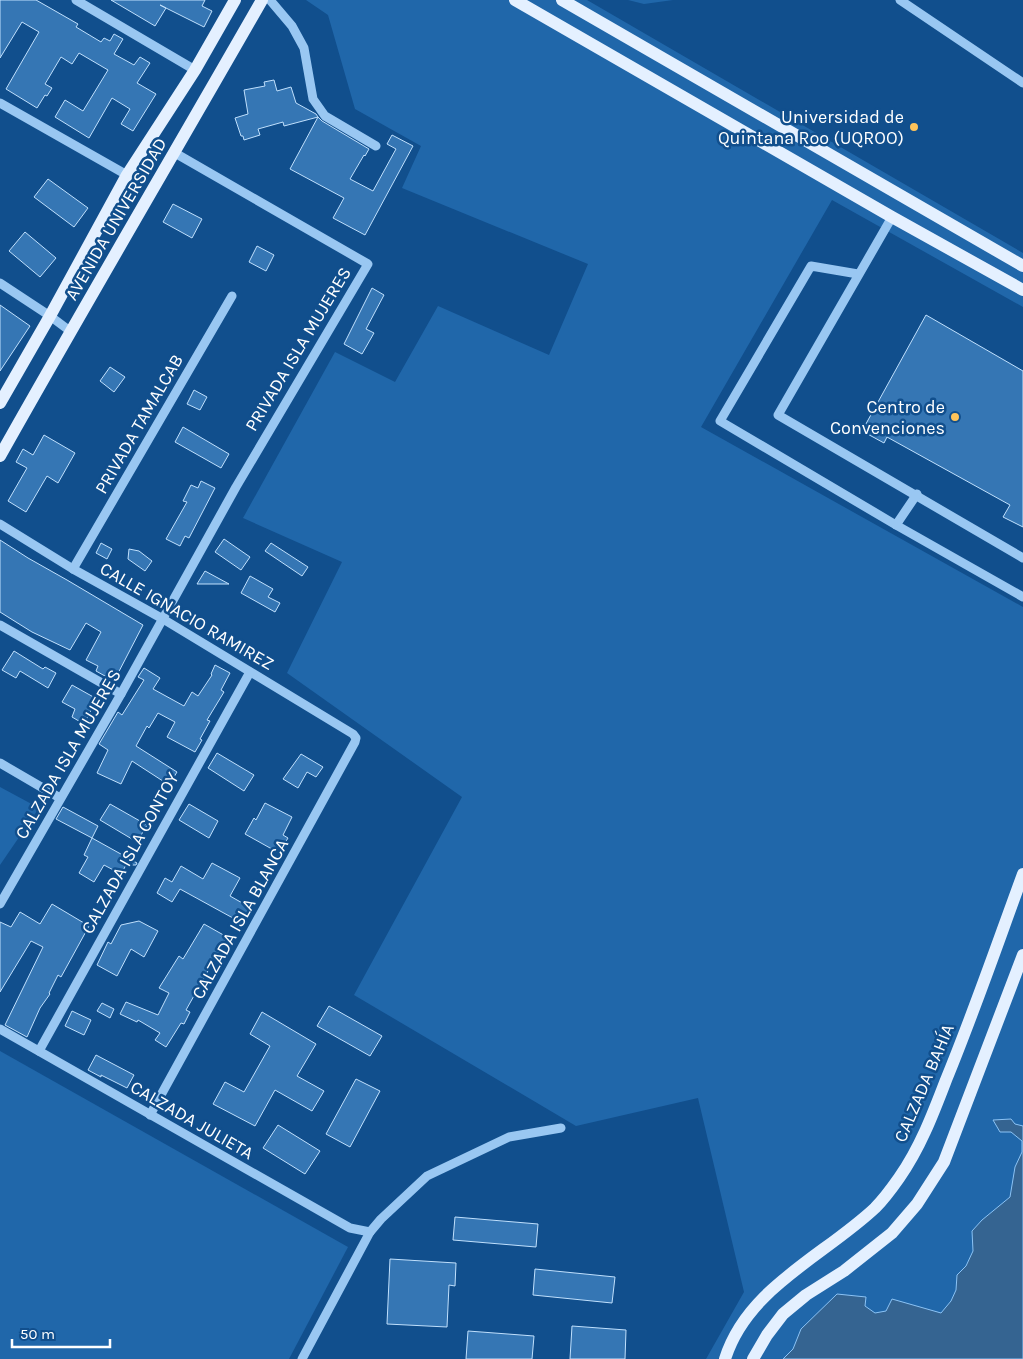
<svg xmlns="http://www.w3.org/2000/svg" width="1023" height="1359" viewBox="0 0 1023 1359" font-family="Karla,sans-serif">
<rect width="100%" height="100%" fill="#114f8d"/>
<g fill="#2067aa">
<path d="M306,0h281l436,253v54l-191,-107 -131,227 322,180v752h-317l38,-67 -46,-194 -122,28 -222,-131 108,-198 -175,-124 55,-111 -99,-44 92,-166 60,30 43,-76 111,49 39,-91 -186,-76 19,-42 -66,-37 -27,-94z"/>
<path d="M628,0h45l-29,4z"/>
<path d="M0,787l39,21 -39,57z"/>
<path d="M0,1051l348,196 -59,112h-289z"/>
</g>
<path fill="#356491" stroke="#8bc3f5" d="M1011,1119l4,5 8,2v233h-240l10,-10 8,-20 36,-35 29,3 -1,9 10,7 11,-2 6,-12 49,14 10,-12 5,-11 1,-15 9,-9 7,-15 -1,-20 10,-11 28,-23 5,-30 7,-15v-11l-11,-9h-11l-7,-12z"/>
<g fill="#3576b4" stroke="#c0e0fd">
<path d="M0,0h36l42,24 -2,3 25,15 3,-4 6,3 4,-7 9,5 -9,15 20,11 6,-8 10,6 -13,20 19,11 -23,37 -12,-7 9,-15 -18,-11 -23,40 -34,-21 10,-17 18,11 25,-41 -29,-17 -7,11 -11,-7 -16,27 7,4 -5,8 -2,-1 -8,13 -31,-19 33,-57 -17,-10 -22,36z"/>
<path d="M111,0h94l-3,6 10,5 -8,16 -44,-22 6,3 -11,18z"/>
<path d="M274,80l3,11 14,-4 5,16 20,11 2,3 -34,9 -1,-4 -25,7 2,6 -16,5 -1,-4h-2l-6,-18 13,-4 -4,-24 21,-4 -1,-4z"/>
<path d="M318,117l4,4 47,28 -4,7 -1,-1 -14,24 23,12 23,-42 -9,-5 5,-9 21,11 -48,89 -32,-17 11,-20 -54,-29z"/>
<path d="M48,179l40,29 -14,19 -40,-30z"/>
<path d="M173,204l29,15 -10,19 -29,-16z"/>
<path d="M25,232l31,26 -16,19 -31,-26z"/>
<path d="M257,246l17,9 -8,16 -17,-9z"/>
<path d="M372,288l12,7 -18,34 8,4 -12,21 -18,-10z"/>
<path d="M0,305l30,21 -30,45z"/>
<path d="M926,315l97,56v156l-20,-10 7,-12 -123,-68 -3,6 -22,-12z"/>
<path d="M110,367l15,10 -11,15 -14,-11z"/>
<path d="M194,390l13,7 -7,13 -13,-6z"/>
<path d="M183,427l46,27 -8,14 -46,-26z"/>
<path d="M44,435l31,18 -17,30 -11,-7 -21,36 -18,-11 19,-33 -11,-6 7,-13 10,6z"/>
<path d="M201,481l14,7 -26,50 -4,-2 -5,10 -14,-7 21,-37 -4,-1 8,-16 7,3z"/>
<path d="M224,539l26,18 -9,13 -26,-18z"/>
<path d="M0,540l28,18 39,22 76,45 -29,56 -18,-10 2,-5 -12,-6 15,-28 -15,-9 -16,27 -38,-18 -32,-20z"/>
<path d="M101,543l11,6 -5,10 -11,-6z"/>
<path d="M271,543l37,24 -6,9 -37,-25z"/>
<path d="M129,549l10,2 13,10 -7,10 -17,-12z"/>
<path d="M205,571l24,13h-32z"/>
<path d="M250,576l23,13 -5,8 12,6 -5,9 -34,-19z"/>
<path d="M14,651l29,18 2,-2 11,6 -8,15 -28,-17 -4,7 -14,-8z"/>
<path d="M215,665l15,8 -9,17 3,2 -17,28 3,1 -10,18 2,1 -7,12 -28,-15 8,-15 -17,-9 -9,15 -2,-2 -11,20 41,26 -8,13 -37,-24 -11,23 -24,-11 11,-23 -9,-6 19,-32 4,3 22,-35 -6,-3 6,-9 16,10 -7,11 31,17 8,-14 6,4 14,-21 -1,-1z"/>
<path d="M72,685l25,14 -13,25 -12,-7 3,-8 -13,-7z"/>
<path d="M217,753l37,22 -10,16 -36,-23z"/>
<path d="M301,754l22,13 -7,10 -9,-5 -9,16 -15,-9z"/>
<path d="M265,803l27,14 -9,18 5,3 -9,15 -34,-19 9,-16 2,2z"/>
<path d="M110,804l37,21 -10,17 -37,-22z"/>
<path d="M189,804l29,17 -9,17 -30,-18z"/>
<path d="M63,807l35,19 -6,12 -36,-19z"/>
<path d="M92,838l45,25 -1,2h-10l-5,9 -17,-9 -10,17 -15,-9 9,-16 -4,-2z"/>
<path d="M212,863l28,15 -10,18 21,12 -9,15 -62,-34 -8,13 -15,-9 8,-15 7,4 9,-16 22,13z"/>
<path d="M52,904l37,22 -28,51 -3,-2 -9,18 1,1 -10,14 -13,29 -22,-12 38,-78 -12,-6 -31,51v-70l11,5 9,-15 20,12z"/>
<path d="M139,921l19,10 -14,26 -13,-8 -14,27 -20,-11 11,-23 3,2 10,-19z"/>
<path d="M204,924l23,13 -41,73 4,2 -6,12 -3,-1 -15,24 -11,-7 5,-7 -22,-13 -1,2 -17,-8 6,-12 32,13 11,-22 -10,-5 20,-32 4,3z"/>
<path d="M102,1003l12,6 -4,9 -13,-7z"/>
<path d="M329,1006l53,30 -12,20 -53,-30z"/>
<path d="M72,1011l19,9 -7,15 -19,-9z"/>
<path d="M262,1012l54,32 -19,32 27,15 -12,20 -37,-21 -20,36 -42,-22 12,-22 19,10 26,-46 -20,-12z"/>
<path d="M96,1055l38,20 -7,13 -26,-13v2l-13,-7z"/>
<path d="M356,1079l24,12 -30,56 -24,-13z"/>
<path d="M278,1125l42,26 -15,23 -42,-26z"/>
<path d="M455,1217l83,7 -2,23 -83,-7z"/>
<path d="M390,1259l66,4 -1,23 -6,-1 -2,42 -60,-3z"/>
<path d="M535,1269l80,8 -3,26 -79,-8z"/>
<path d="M572,1326l54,4 -1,29h-55z"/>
<path d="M468,1331l66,5 -2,23h-66z"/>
</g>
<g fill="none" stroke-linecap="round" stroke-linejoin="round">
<g stroke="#99c7f2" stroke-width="9">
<path d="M76,0l119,70"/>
<path d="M270,0l22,26 12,22 9,51 12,17 51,30"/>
<path d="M900,0l123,83"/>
<path d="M0,103l127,72"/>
<path d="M892,217l-114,198 245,143"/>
<path d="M858,274l-47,-8 -91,155 176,104 127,72"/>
<path d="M0,283l50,33 20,15"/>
<path d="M0,524l73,45 90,50 190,115 3,4 -1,4 -205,373"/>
<path d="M896,525l21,-31"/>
<path d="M73,569l159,-273"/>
<path d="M0,625l121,69"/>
<path d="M0,763l60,35"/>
<path d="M0,904l121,-210 115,-207 132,-223 -193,-111"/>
<path d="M0,1029l350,199 20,4"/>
<path d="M39,1051l211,-379"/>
<path d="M302,1359l68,-127 11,-13 46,-43 82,-39 52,-9"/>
</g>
<g stroke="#e4f0ff" stroke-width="12">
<path d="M515,0l377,217 131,73"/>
<path d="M562,0l461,266"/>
<path d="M0,403l50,-87 77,-141 68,-105 40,-70"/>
<path d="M0,456c86,-153 175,-304 262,-456"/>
<path d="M725,1359c22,-71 99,-103 150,-151 8,-8 17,-20 24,-30 21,-30 34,-64 47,-98 28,-68 52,-138 77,-206"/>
<path d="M753,1359l14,-24 16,-21 23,-19 38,-24 48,-38 25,-29 27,-42 79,-207"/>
</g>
</g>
<g fill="#ffc45a" stroke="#114f8d" stroke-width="2">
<circle cx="914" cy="127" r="5"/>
<circle cx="955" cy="417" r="5"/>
</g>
<g text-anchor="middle" stroke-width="5" stroke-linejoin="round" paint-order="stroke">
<g font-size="18" fill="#fff" stroke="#114f8d" text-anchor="end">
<text x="904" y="123">Universidad de<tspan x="904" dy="21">Quintana Roo (UQROO)</tspan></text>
<text x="945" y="413">Centro de<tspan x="945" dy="21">Convenciones</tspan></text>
</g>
<g font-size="18" fill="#fff" stroke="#114f8d">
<text transform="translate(116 219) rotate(-60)" y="6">AVENIDA UNIVERSIDAD</text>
<text transform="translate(298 349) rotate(-59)" y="6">PRIVADA ISLA MUJERES</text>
<text transform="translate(139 424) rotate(-60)" y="6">PRIVADA TAMALCAB</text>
<text transform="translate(187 616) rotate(30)" y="6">CALLE IGNACIO RAMIREZ</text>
<text transform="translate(68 754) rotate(-60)" y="6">CALZADA ISLA MUJERES</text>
<text transform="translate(130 853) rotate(-61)" y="6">CALZADA ISLA CONTOY</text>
<text transform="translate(240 919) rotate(-61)" y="6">CALZADA ISLA BLANCA</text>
<text transform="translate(924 1083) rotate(-67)" y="6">CALZADA BAHÍA</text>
<text transform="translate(192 1120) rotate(30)" y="6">CALZADA JULIETA</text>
</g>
</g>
<path d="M12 1339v8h98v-8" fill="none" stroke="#ffffff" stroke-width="2.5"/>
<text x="20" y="1339" font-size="15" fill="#ffffff" stroke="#114f8d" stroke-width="4" paint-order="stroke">50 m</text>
</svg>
